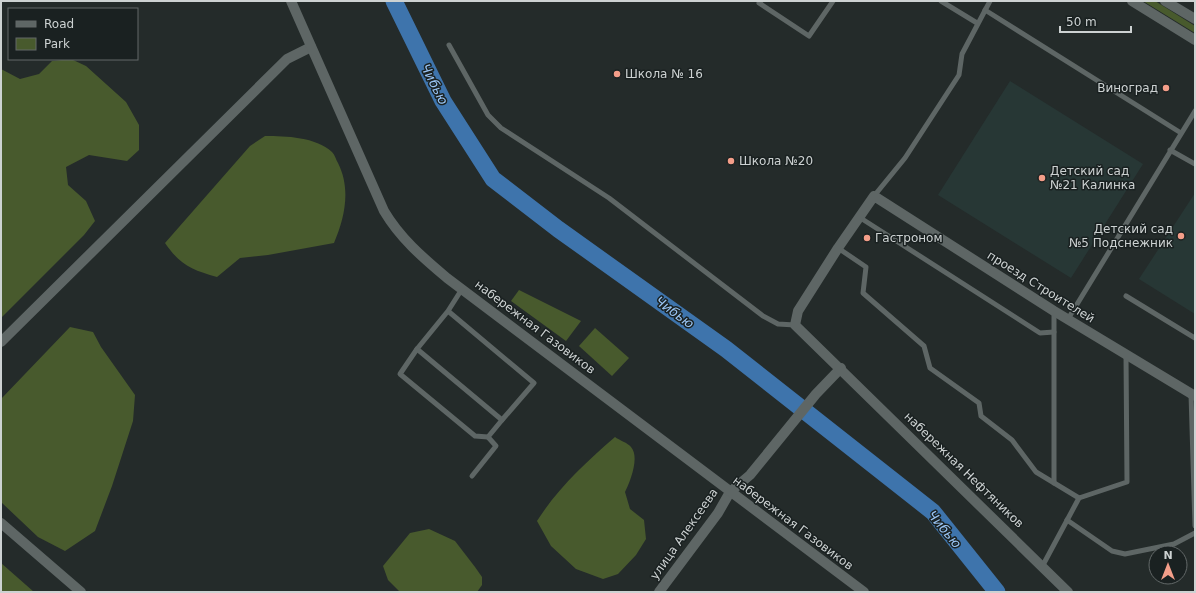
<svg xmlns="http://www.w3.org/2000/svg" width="1196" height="593" viewBox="0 0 1196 593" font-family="'DejaVu Sans',sans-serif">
<rect width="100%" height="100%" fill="#242b2a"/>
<g fill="#273735">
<path d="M1010,81l133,83 -72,114 -133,-83z"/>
<path d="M1195,193v121l-56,-35z"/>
</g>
<g fill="#485a2d">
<path d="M1143,1h12l40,25v7z"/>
<path d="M71,59l15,7 40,36 13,23v25l-12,11 -38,-6 -23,12 2,18 18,16 9,20 -11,14 -83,83v-249l19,10 19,-5 13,-13z"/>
<path d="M265,136c21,0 51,1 67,16 3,3 4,8 6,11 13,26 7,54 -4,80l-66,12 -28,3 -23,19c-25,-7 -37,-12 -52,-34l85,-97z"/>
<path d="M519,290l62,31 -15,20 -55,-40z"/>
<path d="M70,327l23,5 8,15 34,48 -2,26 -21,65 -17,45 -30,20 -27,-14 -37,-35v-103z"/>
<path d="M595,328l34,30 -17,18 -33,-30z"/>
<path d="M615,437c4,3 13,6 16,10 9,10 -1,35 -6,45l5,17 14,11 2,19 -10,16 -18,19 -15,5 -27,-10 -25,-23 -14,-25c21,-33 48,-58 78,-84z"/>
<path d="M429,529l26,12 20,26 7,10v8l-5,7h-77l-12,-12 -5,-14 27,-33z"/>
<path d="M1,563l33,29h-33z"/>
</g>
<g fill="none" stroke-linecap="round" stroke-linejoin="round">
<path stroke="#3e74ac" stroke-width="17" d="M394,1l49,100 50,78 65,50 168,120 207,163 64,80"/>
<g stroke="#5e6665" stroke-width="5">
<path d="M761,1l-2,2 50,33 24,-35"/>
<path d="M941,1l36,22"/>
<path d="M985,10l196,123"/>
<path d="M449,45l39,70 13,13 108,70 154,118 15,8 17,1"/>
<path d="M1170,150l25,14"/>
<path d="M874,196l31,-38 54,-83 3,-21 28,-53"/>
<path d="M859,217l181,116 14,-1"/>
<path d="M838,248l28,19 -3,26 61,53 6,22 49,35 2,13 31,24 24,32 43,26 -36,67"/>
<path d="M1126,296l69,42"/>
<path d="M448,311l86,72 -32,37 -85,-71 31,-38 14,-22"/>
<path d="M1054,311v172"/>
<path d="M1068,319l127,-208"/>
<path d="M417,349l-17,25 75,62 13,1"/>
<path d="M1191,394l4,132"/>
<path d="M472,476l24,-30 -8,-9 14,-17"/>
<path d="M1079,498l48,-16 -1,-127"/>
<path d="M1067,520l45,31 13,3 49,-10 21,-11"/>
</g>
<g stroke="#5e6665" stroke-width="10">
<path d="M1,342l286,-283 24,-12"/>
<path d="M1,523l80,69"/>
<path d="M659,592l59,-79 12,-21 20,-17 66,-81 25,-26"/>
<path d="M1068,592l-273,-267 3,-14 40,-63 36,-52 180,115 141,85"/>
</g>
<g stroke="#5e6665" stroke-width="10">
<path d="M291,1l93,210c16,27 38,46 63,67l417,314"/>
<path d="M1132,1l63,39"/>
<path d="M1165,1l30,18"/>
</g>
</g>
<g fill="#f49e89" stroke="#1a2121" stroke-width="1.5">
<circle cx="617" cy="74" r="4"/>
<circle cx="1166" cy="88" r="4"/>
<circle cx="731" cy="161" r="4"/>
<circle cx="1042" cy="178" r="4"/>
<circle cx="1181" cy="236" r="4"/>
<circle cx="867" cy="238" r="4"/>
</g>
<g text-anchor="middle" stroke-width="3" stroke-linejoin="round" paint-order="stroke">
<g font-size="12" fill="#cdd2d2" stroke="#1a2121" text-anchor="start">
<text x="625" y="78">Школа № 16</text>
<text x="1158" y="92" text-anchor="end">Виноград</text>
<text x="739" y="165">Школа №20</text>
<text x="1050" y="175">Детский сад<tspan x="1050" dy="14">№21 Калинка</tspan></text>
<text x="1173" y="233" text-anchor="end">Детский сад<tspan x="1173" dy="14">№5 Подснежник</tspan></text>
<text x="875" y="242">Гастроном</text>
</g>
<g font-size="12" fill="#cdd2d2" stroke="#1a2121">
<text transform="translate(1041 287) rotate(32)" y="4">проезд Строителей</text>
<text transform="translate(535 327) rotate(37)" y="4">набережная Газовиков</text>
<text transform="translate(964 470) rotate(44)" y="4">набережная Нефтяников</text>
<text transform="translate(793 523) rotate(37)" y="4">набережная Газовиков</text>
<text transform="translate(684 534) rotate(-55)" y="4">улица Алексеева</text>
</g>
<g font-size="13" font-style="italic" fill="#99c4f3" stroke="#1a2121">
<text transform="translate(435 84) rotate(63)" y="5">Чибью</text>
<text transform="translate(675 312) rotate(36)" y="5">Чибью</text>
<text transform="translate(945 529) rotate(50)" y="5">Чибью</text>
</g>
</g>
<rect width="1196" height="593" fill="none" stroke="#cdd2d2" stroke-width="4"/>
<rect x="8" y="8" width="130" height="52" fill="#1a2121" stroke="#626868"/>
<rect x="16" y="21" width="20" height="6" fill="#5e6665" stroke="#626868"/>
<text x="44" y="28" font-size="12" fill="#cdd2d2">Road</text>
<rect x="16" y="38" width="20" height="12" fill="#485a2d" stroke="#626868"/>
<text x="44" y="48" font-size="12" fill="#cdd2d2">Park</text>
<g transform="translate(1168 565)"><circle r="19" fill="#1a2121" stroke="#626868"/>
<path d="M0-3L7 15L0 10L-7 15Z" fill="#f49e89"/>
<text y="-6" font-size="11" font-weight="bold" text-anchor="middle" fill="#cdd2d2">N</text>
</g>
<path d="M1060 26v6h71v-6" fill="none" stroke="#cdd2d2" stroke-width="2"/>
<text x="1066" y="26" font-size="12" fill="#cdd2d2" stroke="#1a2121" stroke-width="3" paint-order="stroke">50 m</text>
</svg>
